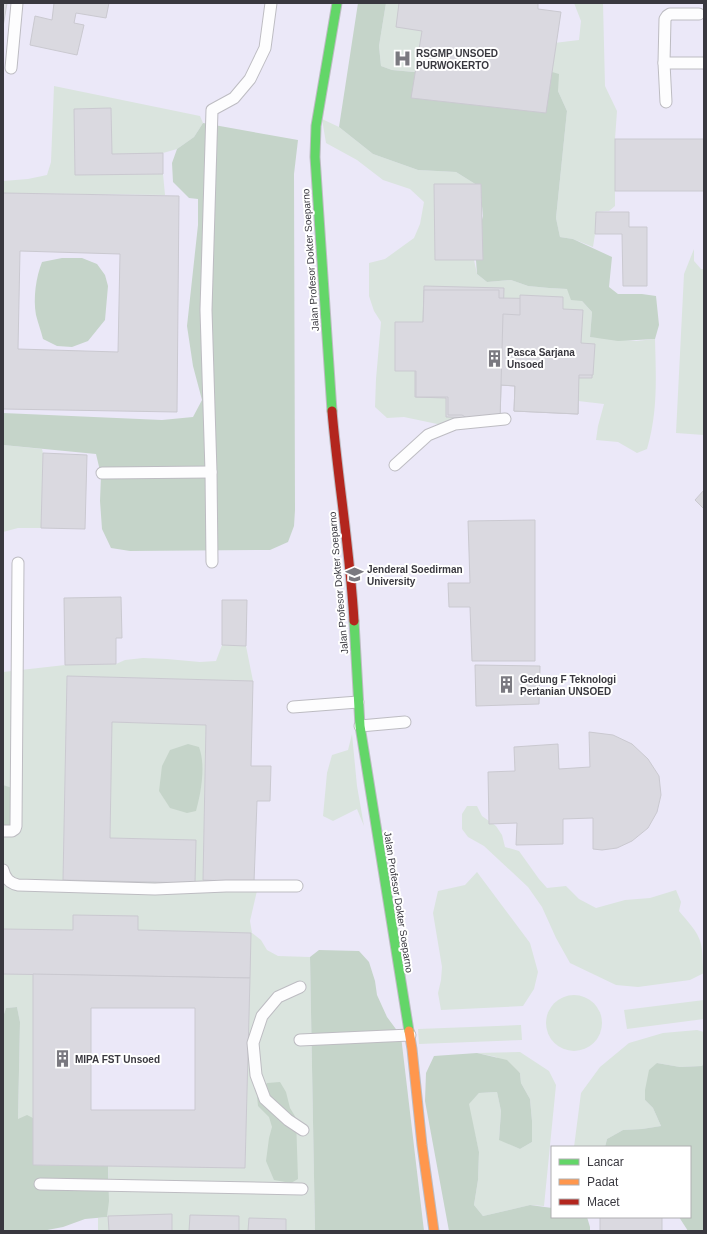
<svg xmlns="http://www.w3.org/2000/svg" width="707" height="1234" viewBox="0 0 707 1234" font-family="Arial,sans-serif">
<rect width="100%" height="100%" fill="#f4f2fa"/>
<path fill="#ebe8f8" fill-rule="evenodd" d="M3,3h701v1228h-701zM552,1147h138v70h-138z"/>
<g fill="#dae4de">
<path d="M386,3h127l41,40 25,-3 2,-19 -7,-18h29l2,83 12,25 -2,28v67l-6,5 -13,1 -1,22 -2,13 -20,-8 -13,-2 -4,-19 11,-107 -9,-20 -122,-27 -22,8 -22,-2 -11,-4 -2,-20z"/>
<path d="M54,86l146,30 3,7 -9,14 -17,12 -14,4 -51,1 -1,-46 -37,1 1,66 88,-1 2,21 -162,-2v-12l25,-2 19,-4 4,-13z"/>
<path d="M322,119l17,8 34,27 45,16 38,2 24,15 -46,-3 2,76h38l3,14 10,8 24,-2 17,6 21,2 18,1 15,12 10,11 -2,25 46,4 19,-2c1,38 3,73 -8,110l-10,4 -19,-11 -22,-2 2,-14 6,-22 -26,-3v13l-64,-3v-25l-13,-1 -1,34 -58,6 -38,-8 -17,1 -12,-11 1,-28 5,-57 -7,-11 -5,-15v-33l16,-4 29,-21 6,-14 4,-22 -14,-13 -27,-9 -26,-20 -31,-17z"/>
<path d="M694,249v12l7,8h3v166l-28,-2 8,-159z"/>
<path d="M3,445l39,4 1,4 -2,75h-23l-15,4z"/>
<path d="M222,645l24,1 7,35 -186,-5 -4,203 131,4 2,-43 -86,-2 2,-116 94,3 -3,155 56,2 -9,39 2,12 9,7 6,10 11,6 32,1 5,274h-217v-13l9,-1 2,-33 -1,-18 137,2 5,-235 -112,-3v-14l-65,-1v15l-70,-1v-257l62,-7 51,-1 9,-4 18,-2 24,1 33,3 16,-1z"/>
<path d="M352,734l5,52 7,40 -7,-17 -24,12 -10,-5 4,-43 5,-18 16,-5z"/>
<path d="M467,806h10l5,10 14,10 6,9 3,12 14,4 20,28 8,9 19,-2 13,13 17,9 29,-8 25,-2 26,-8 5,12 -2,9c8,10 19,20 22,33 2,8 1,19 3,29l-14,7 -52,7 -22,-2 -46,-22 -14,-25 -14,-31 -14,-20 -44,-41 -16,-9 -6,-8v-15z"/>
<path d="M477,872l53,71 8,29 -4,17 -11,17 -82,4 -3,-17 3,-13 1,-13 -9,-54 5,-22 27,-6z"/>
<path d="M3,974h30v144l-15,2 2,-98 -3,-15 -11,1 -3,9z"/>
<circle cx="574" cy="1023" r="28"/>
<path d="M704,1000v19l-77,10 -3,-19z"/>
<path d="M521,1025l1,15 -103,4 -1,-15z"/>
<path d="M697,1030l7,2v31l-2,3 -22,1 -23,-4 -12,37 8,8 8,18 -19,3 -19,1 -16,9 -2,8h-31l7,-54 19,-26 29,-24 34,-10z"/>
<path d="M520,1052l29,19 7,14 -12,121 -14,-1 -47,11 -9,-11 4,-25 1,-28 -11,-48 11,-11 18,-1 4,19 -2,28 21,10 12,-7v-21l-2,-22 -9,-16 -1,-10 -24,-16 -19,-4z"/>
</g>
<g fill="#c5d4c9">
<path d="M358,3h28l-7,43 2,20 11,4 22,2 22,-8 116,8 7,2 -1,17 9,20 -11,107 4,19 13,2 39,18 -3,30 9,7h24l14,2 3,29 -4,14 -37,2 -28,-4 2,-25 -10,-11 -11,-1 -4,-11 -18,-1 -21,-2 -17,-6 -24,2 -10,-8 -2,-28 8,-30 -3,-29 -24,-15 -38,-2 -45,-16 -34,-27z"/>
<path d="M203,123l95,17 -4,34 1,336 -1,16 -6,16 -18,8 -140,1 -19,-3 -9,-19 -2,-28 1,-26 -5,-21 -93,-9v-32l159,7 31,-3 9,-17 -9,-34 -6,-40 11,-101v-26l-9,-1 -16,-16 -1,-19 5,-14 17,-12z"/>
<path d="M62,258h20l15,6 8,11 3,11 -3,34 -17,21 -16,6 -15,-1 -14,-7c-2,-8 -5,-16 -7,-24 -3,-17 0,-38 6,-53z"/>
<path d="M188,744l11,3c7,19 2,45 -3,64l-9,2 -17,-5 -11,-17 3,-25 8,-16z"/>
<path d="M3,785l9,3v34l-9,13z"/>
<path d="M319,950l40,1 10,11 6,19 2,14 10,22 14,19 23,195h-109l-5,-274z"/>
<path d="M17,1007l3,15 -2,97 9,-4 6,3v47l75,1 1,35 -2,16 -22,2 -22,8 -21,4h-39v-214l3,-9z"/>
<path d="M477,1053l30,7 13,13 1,10 9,16 2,22v21l-12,7 -21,-9 2,-29 -4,-19 -18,1 -10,11 10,48 -1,28 -4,25 9,11 47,-11 22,3v9h35l3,10v4h-141l-24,-130 1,-28 8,-17z"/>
<path d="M657,1063l23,4 22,-1 2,-3v168h-16l-9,-14h11v-70h-85l2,-8 16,-9 19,-1 19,-3 -8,-18 -8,-8v-10l4,-20z"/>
<path d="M280,1082l6,10 4,16 6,10 2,61 -7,4 -17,-3 -8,-19 3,-23 3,-11 -3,-10 -11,-11 -1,-10 10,-13z"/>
</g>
<g fill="#dad9e0" stroke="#cac9d0" fill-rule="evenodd">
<path d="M3,3h4l-4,24z"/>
<path d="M54,3h55l-3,15 -30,-5 -2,10 10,2 -7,30 -47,-10 5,-29 17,4z"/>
<path d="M399,3h139v6l23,3 -15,101 -135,-15 11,-67 -26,-4z"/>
<path d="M111,108l1,46 51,-1v21l-88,1 -1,-66z"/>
<rect x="615" y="139" width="89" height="52"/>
<path d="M434,184h47l2,76h-48z"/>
<path d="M3,193l176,3 -2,216 -174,-3zM20,251l100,3 -2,98 -100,-3z"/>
<path d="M596,212h33v15h18v59h-24l-1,-52h-27z"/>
<path d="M424,286l80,2 -4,131 -54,-2v-19l-31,-1v-30l-18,-1 1,-39 25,1z"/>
<path d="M424,290h75v8l63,1v12h16v34h15l-1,33h-14v36l-64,-3 1,-25 -14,-1 -1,34 -33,-1 -5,-3h-14v-18h-32v-26h-21v-49h28z"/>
<path d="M520,295l43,2v12l20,1 -2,33 14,1 -2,31h-14l-1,39 -64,-3 1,-25 -14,-1 2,-71 17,1z"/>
<path d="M43,453l44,2 -2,74 -44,-1z"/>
<path d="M704,490v19l-9,-9z"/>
<path d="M535,520v141h-63l-2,-54h-21l-1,-24h22l-2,-62z"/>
<path d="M121,597l1,41h-6v26l-51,1 -1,-67z"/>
<path d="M222,600h25l-1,46 -24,-1z"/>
<path d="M475,665l65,1 -1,38 -63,2z"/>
<path d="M67,676l186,5 -2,85h20l-1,35h-13l-3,81 -51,-2 3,-155 -94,-3 -2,116 86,2 -1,43 -132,-3z"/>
<path d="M589,732l24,3 19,9 16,15 11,17 2,19 -4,17 -9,16 -16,13 -15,7 -15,2 -9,-1v-31l-30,1v25l-47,1 1,-22 -28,1 -1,-52 27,-1 -1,-24 44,-3 1,25 31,-2z"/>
<path d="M73,915l65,1v14l113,3 -1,45 -247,-4v-45l70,1z"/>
<path d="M33,974l217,4 -5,190 -212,-3zM91,1008h104v102h-104z"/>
<path d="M172,1214v17h-63l-1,-15z"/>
<path d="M190,1215l49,1v15h-50z"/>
<rect x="600" y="1217" width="62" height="14"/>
<path d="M249,1218l37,1v12h-38z"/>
</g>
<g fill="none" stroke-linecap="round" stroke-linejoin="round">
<defs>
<g id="lane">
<path d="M664,63h40"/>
<path d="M11,68l6,-65"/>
<path d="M666,102l-2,-39 1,-44 2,-3 3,-2h29"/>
<path d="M395,465l33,-30 27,-11 50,-5"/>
<path d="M102,473l109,-1"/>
<path d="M212,562l-1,-90 -5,-162 6,-200 22,-12 16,-19 15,-31 6,-45"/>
<path d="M293,707l65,-5"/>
<path d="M360,726l45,-4"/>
<path d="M3,831h9l3,-2 1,-3 2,-263"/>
<path d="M3,870c2,9 7,13 15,15l137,4 71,-3h71"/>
<path d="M300,987l-22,10 -16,19 -9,27 3,32 9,24 23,21 15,10"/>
<path d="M300,1040l110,-5"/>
<path d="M40,1184l262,5"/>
</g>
<g id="fast">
<path d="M332,411l-17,-254 1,-31 21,-123"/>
<path d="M354,621l6,105 49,305"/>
</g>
<path id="slow" d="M409,1031l3,18 10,96 12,86"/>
<path id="jam" d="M332,411c6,70 18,139 22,210"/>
</defs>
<use href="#lane" stroke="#bdbcc2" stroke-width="13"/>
<use href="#fast" stroke="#bdbcc2" stroke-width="11"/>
<use href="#slow" stroke="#bdbcc2" stroke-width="11"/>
<use href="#jam" stroke="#bdbcc2" stroke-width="11"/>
<use href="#lane" stroke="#fdfdfe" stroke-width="11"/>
<use href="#fast" stroke="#63d668" stroke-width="9"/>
<use href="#slow" stroke="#ff974d" stroke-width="9"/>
<use href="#jam" stroke="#b3261e" stroke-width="9"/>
</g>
<defs>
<symbol id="hospital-bare" viewBox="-9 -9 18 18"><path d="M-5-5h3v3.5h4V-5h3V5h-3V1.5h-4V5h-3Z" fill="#7a7980" stroke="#fff" stroke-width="2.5" paint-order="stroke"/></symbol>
<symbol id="building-bare" viewBox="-9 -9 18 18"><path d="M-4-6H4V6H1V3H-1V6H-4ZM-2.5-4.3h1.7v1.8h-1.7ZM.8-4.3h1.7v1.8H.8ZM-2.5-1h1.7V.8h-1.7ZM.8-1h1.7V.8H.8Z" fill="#7a7980" stroke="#fff" stroke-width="2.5" paint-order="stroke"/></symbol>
<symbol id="university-bare" viewBox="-9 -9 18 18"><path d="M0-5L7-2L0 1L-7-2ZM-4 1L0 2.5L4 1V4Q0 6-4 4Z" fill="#7a7980" stroke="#fff" stroke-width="2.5" paint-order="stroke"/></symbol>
</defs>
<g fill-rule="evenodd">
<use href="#hospital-bare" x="390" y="46" width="25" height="25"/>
<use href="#building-bare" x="482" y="346" width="25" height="25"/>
<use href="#university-bare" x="342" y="562" width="25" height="25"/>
<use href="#building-bare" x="494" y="672" width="25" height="25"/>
<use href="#building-bare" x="50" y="1046" width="25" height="25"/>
</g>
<g text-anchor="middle" stroke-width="4" stroke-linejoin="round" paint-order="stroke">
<g font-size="10" font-weight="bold" fill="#39383f" stroke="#fff" text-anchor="start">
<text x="416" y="57">RSGMP UNSOED<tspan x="416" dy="12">PURWOKERTO</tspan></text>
<text x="507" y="356">Pasca Sarjana<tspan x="507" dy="12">Unsoed</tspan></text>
<text x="367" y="573">Jenderal Soedirman<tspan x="367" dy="12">University</tspan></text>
<text x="520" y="683">Gedung F Teknologi<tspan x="520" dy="12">Pertanian UNSOED</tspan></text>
<text x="75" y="1063">MIPA FST Unsoed</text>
</g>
<g font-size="10" fill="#39383f" stroke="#fff">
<text transform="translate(310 260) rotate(-94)" y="4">Jalan Profesor Dokter Soeparno</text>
<text transform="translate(338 583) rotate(-95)" y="4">Jalan Profesor Dokter Soeparno</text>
<text transform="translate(399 902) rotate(81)" y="4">Jalan Profesor Dokter Soeparno</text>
</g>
</g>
<rect width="707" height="1234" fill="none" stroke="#39383f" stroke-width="8"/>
<rect x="551" y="1146" width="140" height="72" fill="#ffffff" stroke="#b0afb2"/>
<rect x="559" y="1159" width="20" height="6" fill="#63d668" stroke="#b0afb2"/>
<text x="587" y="1166" font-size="12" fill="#39383f">Lancar</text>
<rect x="559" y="1179" width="20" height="6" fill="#ff974d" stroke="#b0afb2"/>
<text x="587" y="1186" font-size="12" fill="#39383f">Padat</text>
<rect x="559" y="1199" width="20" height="6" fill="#b3261e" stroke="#b0afb2"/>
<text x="587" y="1206" font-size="12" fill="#39383f">Macet</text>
</svg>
